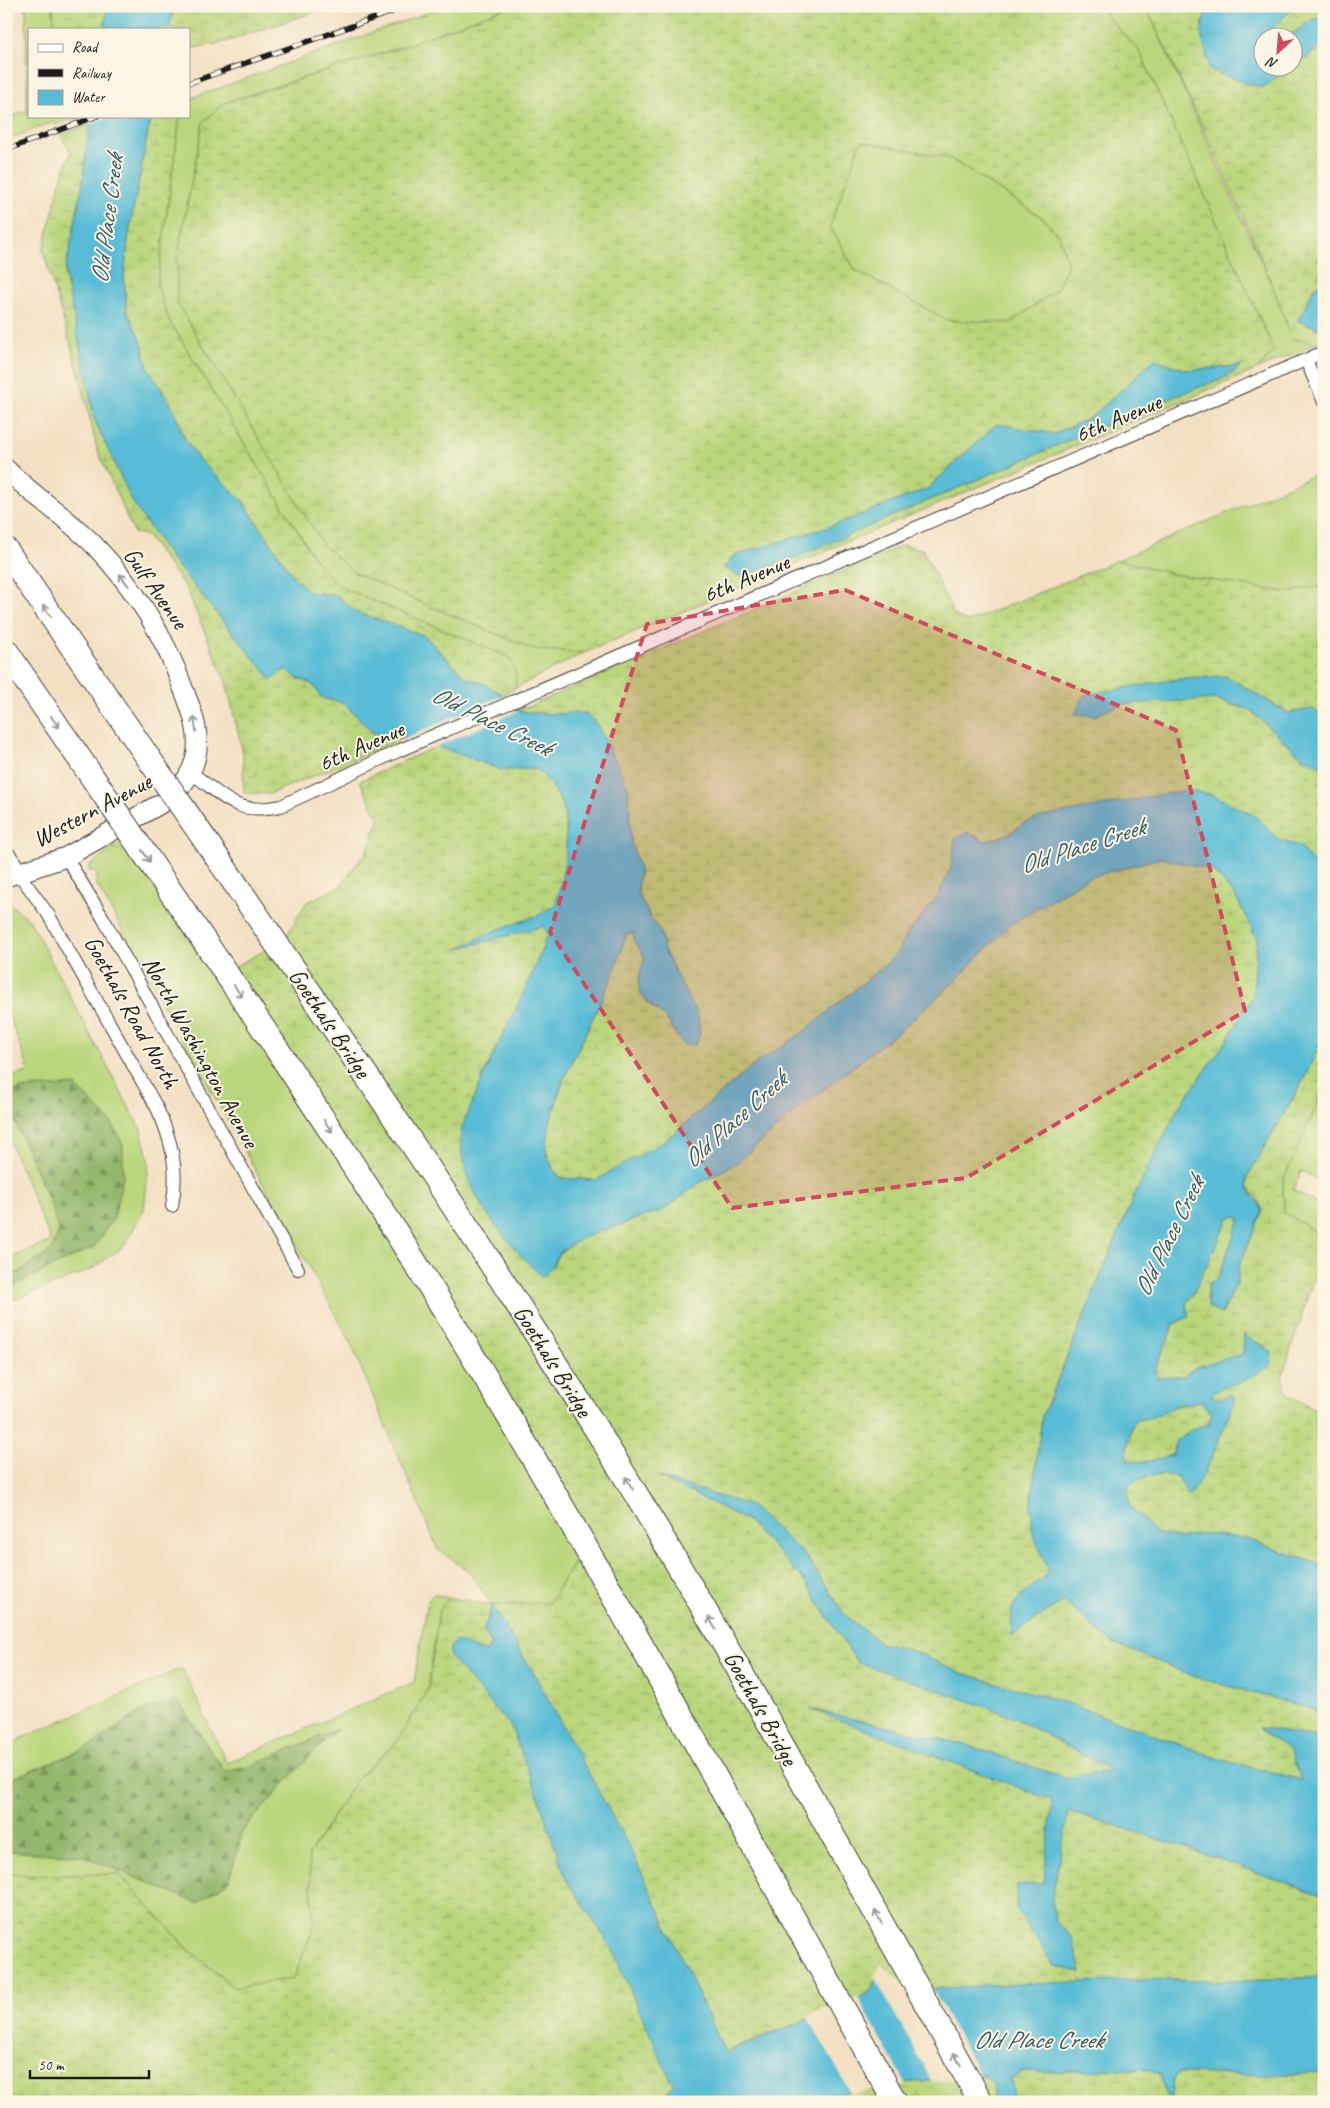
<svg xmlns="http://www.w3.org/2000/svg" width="1330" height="2108" viewBox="0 0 1330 2108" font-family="Caveat,sans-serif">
<defs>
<pattern id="forest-firs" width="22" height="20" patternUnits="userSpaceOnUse" patternTransform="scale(1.25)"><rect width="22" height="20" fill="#93b76c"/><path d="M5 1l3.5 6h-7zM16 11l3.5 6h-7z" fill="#779458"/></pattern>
<pattern id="wetland-marsh" width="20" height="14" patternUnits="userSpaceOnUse" patternTransform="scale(1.25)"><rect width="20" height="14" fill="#bad67c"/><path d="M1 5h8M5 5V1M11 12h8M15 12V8" fill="none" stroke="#9fb76b"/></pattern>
</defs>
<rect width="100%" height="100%" fill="#fcf5e5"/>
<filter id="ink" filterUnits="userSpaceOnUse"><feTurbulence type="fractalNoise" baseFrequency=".02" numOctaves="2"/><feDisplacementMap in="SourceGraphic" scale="10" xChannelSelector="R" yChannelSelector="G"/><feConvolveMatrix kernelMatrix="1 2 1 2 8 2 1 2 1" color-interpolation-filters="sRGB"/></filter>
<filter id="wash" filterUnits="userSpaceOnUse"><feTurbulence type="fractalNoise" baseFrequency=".0096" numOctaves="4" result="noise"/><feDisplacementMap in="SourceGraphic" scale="20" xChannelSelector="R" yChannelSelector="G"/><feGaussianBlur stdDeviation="1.12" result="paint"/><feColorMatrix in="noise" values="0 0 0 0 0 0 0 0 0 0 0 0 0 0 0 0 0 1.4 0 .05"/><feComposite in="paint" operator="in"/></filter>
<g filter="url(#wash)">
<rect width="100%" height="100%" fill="#f3e0c2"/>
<g fill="#bad67c" stroke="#6b794c">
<path d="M24,6h29l1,23h-25v87l51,1 -24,8 -2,-3 -48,18v-22l21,-7 -1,-100z"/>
<path d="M446,6h63l-107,41 -178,56 -21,19 -26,136 176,314 60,27 120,50 51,4 -69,35 1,-14 -8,-17 -168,-70 -21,-21 -150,-246 -12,-35 23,-169h9v-17z"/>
<path d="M1098,6h45l5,5 127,281 17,47 26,4 -60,26 16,-19 -134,-298z"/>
<path d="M861,140l88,18 94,60 17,20 8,27 -12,25 -46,33 -63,-3 -92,-50 -25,-44z"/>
<path d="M1324,471v115l-39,6 -107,-17 -60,-15z"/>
<path d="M124,841l90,137 161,211 214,349 -40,65 -57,2 -23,-34 -31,-21 -90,-213 -252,-454 1,-7 -2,-5h-6v-5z"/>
<path d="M6,905l6,1 17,13 112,211 8,33 -5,47 -21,37 -31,22 -86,34v-43l45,-19 -45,-108v-53l23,-9 -23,-65z"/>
<path d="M1324,1089v93l-23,-11 -8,19 31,17 -1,42 -9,-18 -30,-19 -1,-32z"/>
<path d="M434,1594l15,4 -10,14 -11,77 -30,52 -41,37 -48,77 5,72 -20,51 -59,10 -46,-38 -70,-76 -94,2 -19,-5v-126l176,-77 45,95 187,-81 14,-82z"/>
</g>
<g fill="url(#forest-firs)" stroke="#586a44">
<path d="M75,1085l37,38 11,22v31l-9,42 -20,29 -88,42v-8l46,-31 7,-19 -8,-26 -45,-104 4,-9c21,-7 43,-4 65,-7z"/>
<path d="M177,1699l47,72 22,-3 91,-39 -31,31 -63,70 -14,51 -32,22 -114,-47 -77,-5v-70l81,-33 55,-37z"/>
</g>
<g fill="url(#wetland-marsh)" stroke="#6b794c" fill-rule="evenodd">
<path d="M53,6h55l-4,23h-50z"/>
<path d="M174,6h158l-107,36 -36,7v-20h-20z"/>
<path d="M509,6h589l42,46 134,298 -16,19 -674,284 -51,-4 -120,-50 -60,-27 -30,-27 -146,-242v-45l26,-136 21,-19 178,-56zM861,141l88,17 94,60 17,20 8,27 -12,25 -46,33 -63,-3 -92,-50 -25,-44zM1155,359l31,11 55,-4 -17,12 -75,28 -352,151 -57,19 -18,-9 70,-29 37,-11 98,-38 70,-65 57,10 38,-17z"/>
<path d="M1143,6h64l-6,27 60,55 42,-27 21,-18v237l-10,8 -16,33 26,9v11l-6,2 -26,-4c-39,-112 -94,-220 -144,-328z"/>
<path d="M1295,6h29v12l-11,1 -25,18 -18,1 3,-10z"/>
<path d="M151,116h29l-23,169 12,35 150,246 21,21 169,70 7,17 -1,14 -12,7 -19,-11 -19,-7 -40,-41 -69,-24 -20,-17 -27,-3 -16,-16 -51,-76 -43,-40 -14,-21 -12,-31 -25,-40 -8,-30 -13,-26 -3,-34 5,-46z"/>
<path d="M90,124l-7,57 -18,93 30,147 38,82 38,55 99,120 16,-9 13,10 13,5 10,14 22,5 29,30 32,5 -136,56 -25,-1 -1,-40 -17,-71 -40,-94 -40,-53 -12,-2 -37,-84 -17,-73 -37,-125 17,-68 11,-31 -11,-17z"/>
<path d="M904,545l19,5 31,65 14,7 150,-62 60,15 107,17 39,-6v132l-11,-9 -24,4 -63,-37 -41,2 -100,17 9,21 28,-12 94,-5 34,11 51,46 23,11v111l-24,-32 -20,-5 -23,-24 -44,-22 -27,-5 -162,33c-13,10 -24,15 -40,18l-7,-5 -22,3 -4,29 -14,29 -21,27 -6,5 -15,27 -15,13 -74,61 -51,34 -90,77 -69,40 -35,-3 -8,-9 -7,-18 4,-29 14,-44 48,-100 14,-43 7,-4 1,10 11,17 -4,11 6,34 21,17 8,17 20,7 4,-10 -2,-17 -34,-67 -3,-17 -11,-16 -12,-23 1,-25 -8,-27 -3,-55 -30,-61 -12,-13 -32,1 -36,-3z"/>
<path d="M437,746l65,24 35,-1c6,7 13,14 18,21 20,34 9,79 1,115l-19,11 -46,16 -30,16 82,-22 5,8 -22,55 -45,90 32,167 29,31 10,-10 7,-14 23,-15 83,-29 34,-26 39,-21 52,-46 113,-88 50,-45 58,-59 76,-46 74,-20 51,12 23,25 22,44 -4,57 -119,200 -92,221 -11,87 2,29 16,40 -27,22 -11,41 52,-36 48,42 85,35 119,33 9,22v6l-65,-10 31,22 11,30 -79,-20 -158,-58 -106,-30 -42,-20 -36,-9 -35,-28 -40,-60 -54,-48 -88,-28 84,41 57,60 53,82 152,53 103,55 -46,8 -100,-33 -151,-35 238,90 -9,84 9,81 28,7 -9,-35 -17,-16 -3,-25 16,-85 116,36 140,49v81l-81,4 -75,-2 -297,12c-64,39 -163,48 -211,111h-651l-3,-3v-228l19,5 94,-2 70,76 46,38 59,-10 20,-51 -5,-72 48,-77 41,-37 30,-52 11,-78 10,-13 43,7 57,-2 40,-65 -214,-349 -161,-211 70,-38 22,-37 33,-16 28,-36 12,-31 -19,-39z"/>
<path d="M1324,1035v54l-41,92 1,31 30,19 9,18 -41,128 6,18 36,18v153l-80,-28 -43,-4 -22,4 -23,-5 -27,-28 -1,-18c15,-13 30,-13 51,-11l9,20 24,-38 6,-19 18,-41 -34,4 10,12c-4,12 -10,16 -19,24 -24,21 -34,25 -65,23l-2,-8 7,-32 20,-4 25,-12 13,-1 32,-17 20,-6 23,-35 -13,-4 -9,-7 -1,19 -47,13 -12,9 -28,1 -1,-7 19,-46 10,-5 1,-15 12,-18 31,-67 8,-4 4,4 -22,60 -10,4v24l14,7 15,-31 2,-17 24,-56 -6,-12 -10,-11v-10l56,-96z"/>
<path d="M1148,2069l12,5 6,22h5l2,-17 5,-6 88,2 55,-2 3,2v27h-295l-15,-5 -3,-19 15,-7 13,1z"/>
<path d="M984,2074l8,10 2,18h-177l42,-14z"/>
</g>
<g fill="#58bcd6" stroke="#3a6c79" fill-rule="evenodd">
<path d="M108,6h66l-5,23h-65z"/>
<path d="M1207,6h88l-22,22 -3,9 -8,1v30h30v-30l-4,-1 25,-18 11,-1v25l-21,18 -42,27 -51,-18 -9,-37z"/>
<path d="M90,116h61l-22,116 -5,46 3,34 13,26 8,30 25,40 12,31 14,21 43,40 51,76 16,16 27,3 20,17 69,24 40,41 19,7 19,11 15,16 36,3 32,-1 12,13 30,61 3,55 8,27 -1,25 12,23 11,16 3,17 34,67 2,17 -4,10 -12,1c-8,-8 -10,-19 -18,-26 -24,-25 -36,-22 -21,-61l-11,-17 -1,-9 -7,3 -14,43 -48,100 -14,44 -4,29 7,18 8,9 35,2 69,-39 90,-77 51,-34 74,-61 15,-13 15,-27 6,-5 21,-27 14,-29 4,-29 12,-7 17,9 12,-2 14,-5 14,-11 17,-6 145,-27 27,5 44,22 23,24 20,5 24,31v158l-21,46 -56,96v10l16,23 -24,56 -2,17 -16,31 -13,-7v-24l10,-4 22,-60 -4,-3 -8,3 -31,67 -11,18 3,12 -15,8 -19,46 2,7 27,-1 12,-9 47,-13 1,-20c9,8 19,10 28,18l-1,14 -28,15 -20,6 -12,8 10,5 10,-6 5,4c-15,33 -24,70 -48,99l-10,-21c-20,-2 -35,-2 -50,11l1,18 27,28 23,5 22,-4 43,4 80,28v166l-9,-22 -119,-33 -85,-35 -48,-41 -52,35 1,-29 10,-12 27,-22 -16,-40 -2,-29 11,-87 92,-221 44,-88 50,-69 25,-43 4,-57 -22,-44 -23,-25 -51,-12 -74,20 -76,46 -58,59 -50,45 -113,88 -52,46 -39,21 -34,26 -83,29 -23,15 -7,14 -10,10c-35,-35 -84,-87 -81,-141 0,-11 8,-25 12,-35 22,-57 55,-109 75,-167l-5,-8 -85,23 33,-17 46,-16 19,-11c8,-36 19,-81 -1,-115 -5,-7 -12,-14 -18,-21l-35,1 -65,-24 -31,-8 -33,-5 -29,-30 -22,-5 -10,-14 -13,-5 -13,-10 -15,10 -100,-121 -38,-55 -38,-82 -30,-147 18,-93zM1201,1401l11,13 -4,12h-10l-22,14 -3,15 -26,7 -19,-1 -2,-8 7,-32 20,-4 25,-12z"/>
<path d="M1324,280v50l-26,-9 16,-33z"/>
<path d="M1155,359l31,11 56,-4 -18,12 -75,28 -352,151 -57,19 -18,-9 5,-2 6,-9 96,-29 98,-38 70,-65 57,10 38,-17z"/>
<path d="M1226,676l62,37 25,-4 11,9v49l-23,-11 -51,-46 -34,-11 -94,5 -28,12 -19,-2 9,-19 101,-17z"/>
<path d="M658,1477l93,29 54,49 40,60 35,28 36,9 42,20 106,30 158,58 79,20 -11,-30 -32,-22 66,10v158l-140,-49 -115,-36 -17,85 3,25 17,16 9,36 -28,-8 -37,-57 1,-23 27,-2 8,-83 -242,-91 156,36 100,33 45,-8 -102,-55 -152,-53 -53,-82 -57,-60z"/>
<path d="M492,1605l44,72 98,179 91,196 125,-49 21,-12 11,-25 24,25 82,-6 180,-6 75,2 81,-4v98l-3,-2 -55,2 -88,-2 -5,6 -2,17h-5l-6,-22 -12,-5 -109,3 -13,-1 -15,8 3,17 15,6h-35l-2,-18 -8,-10 -125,14 -42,14h-157l13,-17 -62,-138 -45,-68 -29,-86 -27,-68 -60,-68v-9l5,-8 23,10 9,1 4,-7 -7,-14z"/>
</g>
<g fill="#f3e0c2">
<path d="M88,116h25l-26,9z"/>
<path d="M505,694l13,17 -85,37 -32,-8z"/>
<path d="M881,1964l26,24 24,-1 50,90 -48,5 -59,-105z"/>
<path d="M857,1996l50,89 -56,8 -44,-77z"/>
</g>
</g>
<g filter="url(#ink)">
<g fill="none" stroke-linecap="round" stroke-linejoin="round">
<defs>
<g id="street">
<path d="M1306,360l18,42"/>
<path d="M190,772c36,25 44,44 91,34l117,-55 926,-399"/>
<path d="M66,857l37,61 195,351"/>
<path d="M19,874l29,40 108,192c16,33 23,64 16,100"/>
</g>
<g id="secondary">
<path d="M6,469c28,28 62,49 89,77 40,42 69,88 88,142 8,20 16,40 14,62 -2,19 -14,37 -28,49l-103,58 -60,20"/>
<path d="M6,856l13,18"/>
</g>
<g id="highway">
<path d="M6,550l69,101"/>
<path d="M6,651l21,31"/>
</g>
</defs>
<use href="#street" stroke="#3c3935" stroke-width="14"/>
<use href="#secondary" stroke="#3c3935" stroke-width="21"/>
<use href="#highway" stroke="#3c3935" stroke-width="26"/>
<use href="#street" stroke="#fff" stroke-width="12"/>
<use href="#secondary" stroke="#fff" stroke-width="19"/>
<use href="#highway" stroke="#fff" stroke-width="24"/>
<defs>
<g id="rail">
<path d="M189,83l220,-77"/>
<path d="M6,150l91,-34"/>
</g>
</defs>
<use href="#rail" stroke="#1c1c1c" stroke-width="5.5"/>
<use href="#rail" stroke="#fcf5e5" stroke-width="4" stroke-dasharray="11" stroke-linecap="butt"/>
<defs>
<g id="highway-bridge">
<path d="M75,651c178,260 361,518 526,786 134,217 255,442 380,665"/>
<path d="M27,682c142,207 285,413 417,627 159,259 303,527 451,793"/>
</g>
</defs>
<use href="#highway-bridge" stroke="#3c3935" stroke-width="26" stroke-linecap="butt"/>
<use href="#highway-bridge" stroke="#fff" stroke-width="24"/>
</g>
<defs><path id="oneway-shaft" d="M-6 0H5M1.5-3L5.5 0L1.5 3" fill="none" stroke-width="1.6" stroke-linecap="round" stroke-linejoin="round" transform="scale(1.25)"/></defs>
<g stroke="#999">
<use href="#oneway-shaft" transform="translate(124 580) rotate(-128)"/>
<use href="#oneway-shaft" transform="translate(47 611) rotate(-124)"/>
<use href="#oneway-shaft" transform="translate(55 722) rotate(56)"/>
<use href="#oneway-shaft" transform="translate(195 724) rotate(-99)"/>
<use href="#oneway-shaft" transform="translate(146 856) rotate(56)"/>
<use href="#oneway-shaft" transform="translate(238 991) rotate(56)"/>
<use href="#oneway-shaft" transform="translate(328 1126) rotate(57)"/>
<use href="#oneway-shaft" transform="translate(629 1483) rotate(-121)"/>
<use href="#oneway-shaft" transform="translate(712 1623) rotate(-121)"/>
<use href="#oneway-shaft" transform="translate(878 1917) rotate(-119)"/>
<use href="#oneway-shaft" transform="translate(957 2059) rotate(-119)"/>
</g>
</g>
<path fill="#d1495b" fill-opacity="0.2" stroke="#d1495b" stroke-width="4" stroke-dasharray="10 6" stroke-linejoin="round" d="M845,590l331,140 69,281 -279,167 -234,30 -182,-276 97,-308z"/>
<g text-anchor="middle" stroke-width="4" stroke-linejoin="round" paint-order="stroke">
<g font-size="24" fill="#1c1c1c" stroke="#fcf5e5">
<text transform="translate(1118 418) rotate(-23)" y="8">6th Avenue</text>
<text transform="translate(746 578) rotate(-23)" y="8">6th Avenue</text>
<text transform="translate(156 588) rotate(55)" y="8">Gulf Avenue</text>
<text transform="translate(361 746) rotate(-24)" y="8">6th Avenue</text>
<text transform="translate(92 810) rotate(-28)" y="8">Western Avenue</text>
<text transform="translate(132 1012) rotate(61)" y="8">Goethals Road North</text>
<text transform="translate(330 1023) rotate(56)" y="8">Goethals Bridge</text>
<text transform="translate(201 1052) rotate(61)" y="8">North Washington Avenue</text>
<text transform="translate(553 1361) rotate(58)" y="8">Goethals Bridge</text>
<text transform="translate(761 1708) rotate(61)" y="8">Goethals Bridge</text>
</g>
<g font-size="25" font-style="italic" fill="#345c66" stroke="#fcf5e5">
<text transform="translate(106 219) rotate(-83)" y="9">Old Place Creek</text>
<text transform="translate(492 720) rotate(26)" y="9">Old Place Creek</text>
<text transform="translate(1082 845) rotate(-18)" y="9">Old Place Creek</text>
<text transform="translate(734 1119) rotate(-42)" y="9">Old Place Creek</text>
<text transform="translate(1168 1236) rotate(-64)" y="9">Old Place Creek</text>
<text x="1038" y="2048">Old Place Creek</text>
</g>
</g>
<rect width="1330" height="2108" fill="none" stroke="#fcf5e5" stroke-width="25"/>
<rect x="28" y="28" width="162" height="90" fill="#fcf5e5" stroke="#a29e95"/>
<rect x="38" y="44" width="25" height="8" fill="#ffffff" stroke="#a29e95"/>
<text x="72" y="52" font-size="15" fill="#1c1c1c">Road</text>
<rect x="38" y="69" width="25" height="8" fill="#1c1c1c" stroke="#a29e95"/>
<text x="72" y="78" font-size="15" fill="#1c1c1c">Railway</text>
<rect x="38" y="90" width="25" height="15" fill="#58bcd6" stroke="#a29e95"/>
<text x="72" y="102" font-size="15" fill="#1c1c1c">Water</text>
<g transform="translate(1278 52) rotate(206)"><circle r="24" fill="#fcf5e5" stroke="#a29e95"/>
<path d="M0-4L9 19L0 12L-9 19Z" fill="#d1495b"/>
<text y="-8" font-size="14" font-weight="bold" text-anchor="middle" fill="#1c1c1c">N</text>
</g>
<path d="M30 2070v8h119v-8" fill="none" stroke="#1c1c1c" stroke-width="2.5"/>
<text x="38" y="2070" font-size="15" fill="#1c1c1c" stroke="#fcf5e5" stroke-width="4" paint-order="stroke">50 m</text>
</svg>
